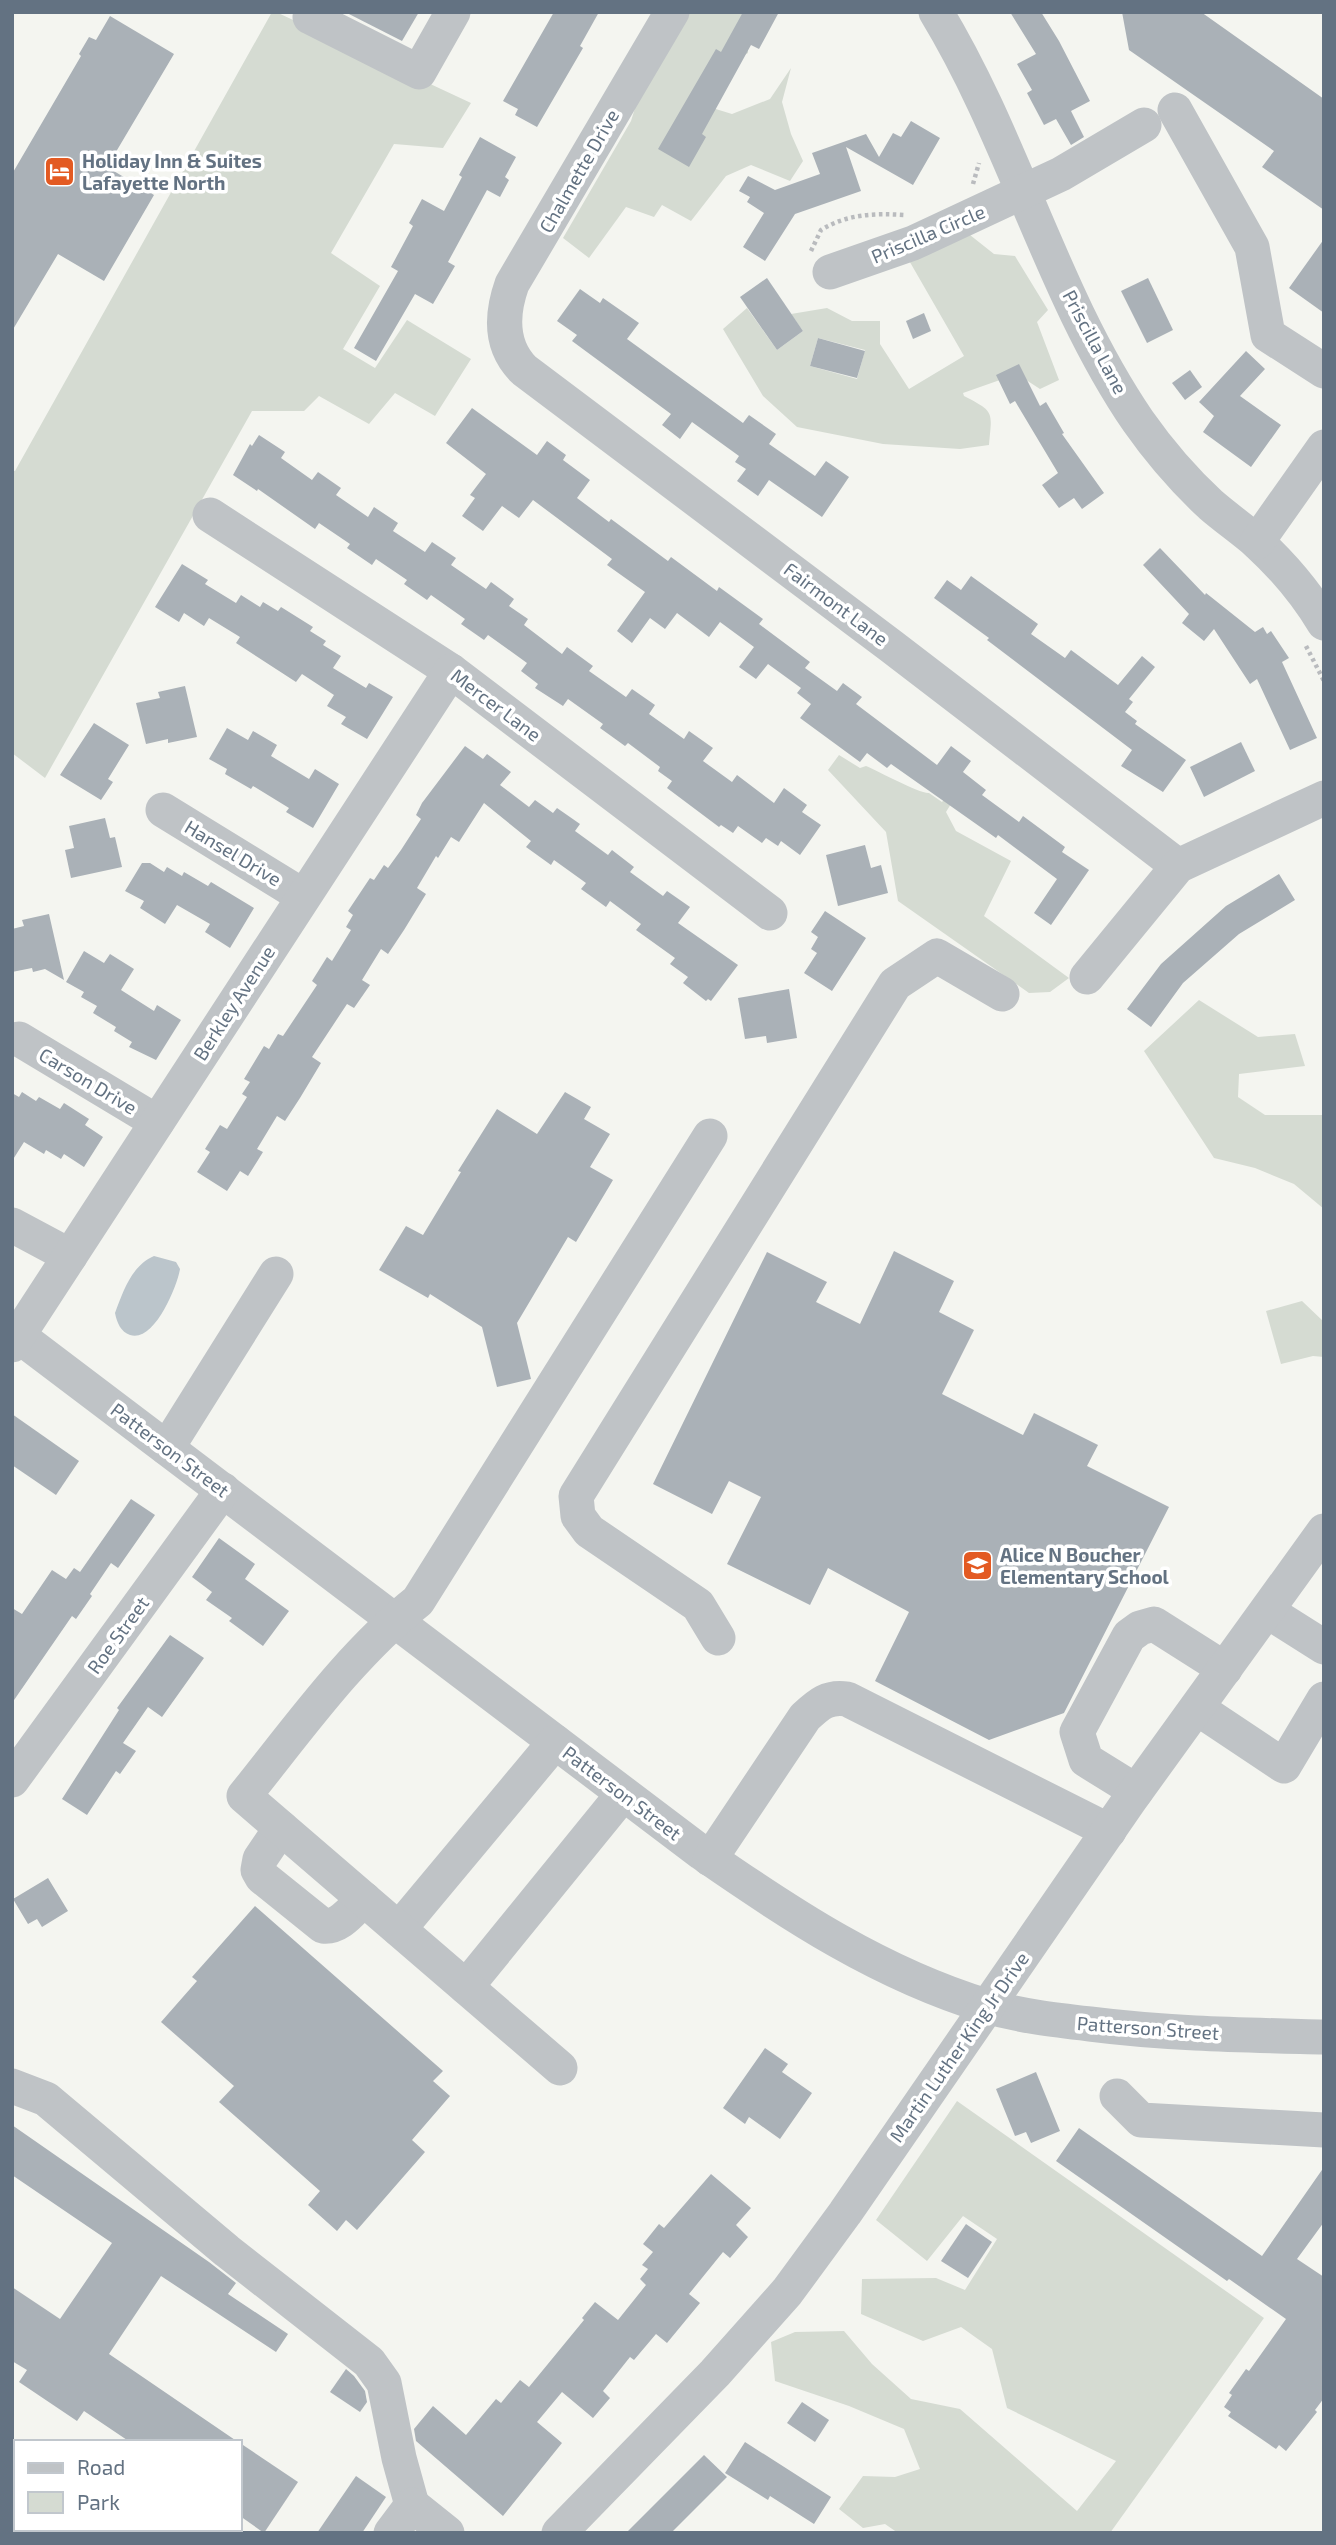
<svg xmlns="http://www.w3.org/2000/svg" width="1336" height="2545" viewBox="0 0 1336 2545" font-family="'Exo 2',sans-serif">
<rect width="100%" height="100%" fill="#f4f5f0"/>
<g fill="#d5dbd2" fill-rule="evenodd">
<path d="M272,12h4l195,91 -28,45 -49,-4 -63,109 49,33 -37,63 32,19 32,-48 64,39 -36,57 -40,-23 -26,31 -50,-28 -15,15h-52l-207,367 -33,-25v-283l3,1z"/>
<path d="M680,12h68v41l-24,13 -31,36 39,12 38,-15 21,-31 -9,34 9,32 12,27 -13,20 -39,-16 -25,11 -35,45 -29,-16 -8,12 -28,-10 -37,51 -26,-20 68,-117 14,-45z"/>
<path d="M970,235l24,19 21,2 33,54 -11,12 22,58 -19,9 -23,-15 -54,19 1,3c31,16 28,15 25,49l-29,4 -77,-5 -86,-17 -34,-31 -40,-67 24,-21 30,42 26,-19 -12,-17 36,-6 25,13h28v23l29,45 55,-33 -57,-99zM818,338l47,12 -8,29 -47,-13z"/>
<path d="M839,755l21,13 6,-2c12,5 54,28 63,27l13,9 9,-11 6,3 -11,18 10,19 55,30 -27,55 85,62 -19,14 -21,1 -131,-92 -12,-69 -58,-62z"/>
<path d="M1199,1000l59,37 37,-3 10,32 -66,8 -1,23 27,18h59v94l-30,-25 -39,-16 -41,-10 -70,-107z"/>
<path d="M1302,1301l22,21v35l-11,-1 -32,8 -15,-53z"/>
<path d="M957,2101l307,217 -154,215h-212l-13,-9 -22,4 -24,-19 24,-33 32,1 25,-8 -16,-40 -55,-23 -74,-25 -4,-39 24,-10 49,-1 28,33 39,35 49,10 117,102 39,-50 -109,-53 -15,-59 -31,-22 -38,14 -62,-27 1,-35 74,-1 29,12 32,-51 -34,-23 -36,45 -51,-41z"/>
</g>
<path fill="#bbc5cb" d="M154,1256l22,6 4,7c-3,18 -26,74 -50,66 -9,-3 -13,-12 -15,-22 8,-21 16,-47 39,-57z"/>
<g fill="#aab1b7">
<path d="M345,12h74l-17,29z"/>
<path d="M554,12h45l-19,34 3,2 -46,79 -22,-12 3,-6 -15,-8z"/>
<path d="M743,12h36l-20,37 -8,-4 -49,89 4,3 -17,30 -31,-18 58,-100 5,3z"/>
<path d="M1010,12h31l18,29 31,60 -19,10 13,26 -13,8 -15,-26 -12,6 -17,-32 5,-3 -15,-26 19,-10z"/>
<path d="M1122,12h79l123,87v111l-62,-43 12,-16 -145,-101z"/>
<path d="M110,16l64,38 -67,113 47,28 -50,86 -46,-27 -46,77v-157l69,-118 -2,-2 10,-17 7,3z"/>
<path d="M911,121l29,17 -27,47 -67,-38 15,44 -66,23 -30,47 -22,-14 21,-34 -17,-11 3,-5 -11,-6 9,-15 27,14 45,-16 -8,-21 54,-19 13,23 14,-24 8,4z"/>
<path d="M480,137l36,20 -11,20 4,3 -9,17 -13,-7 -39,72 7,4 -22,38 -18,-10 -39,67 -22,-13 44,-77 -7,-4 22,-41 -4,-3 13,-24 22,12 18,-34 -3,-2z"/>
<path d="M1324,239v74l-35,-25z"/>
<path d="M767,278l36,53 -26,19 -37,-53z"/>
<path d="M1148,278l25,52 -26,13 -26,-52z"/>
<path d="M580,289l20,14 3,-5 36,25 -12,16 116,84 6,-8 27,19 -7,10 46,32 11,-15 23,16 -27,40 -53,-37 -11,16 -21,-15 9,-12 -11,-7 4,-6 -47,-34 -12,17 -18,-14 9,-11 -99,-73 5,-6 -20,-14z"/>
<path d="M924,313l7,18 -18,8 -7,-18z"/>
<path d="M818,338l47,13 -8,27 -47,-12z"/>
<path d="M1246,351l19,18 -25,27 41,29 -30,42 -48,-35 11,-16 -15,-14z"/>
<path d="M1019,364l21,42 6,-4 18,31 -2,1 42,59 -22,16 -8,-11 -15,10 -17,-23 16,-12 -43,-72 -5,3 -14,-29z"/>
<path d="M1190,370l12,17 -17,13 -13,-17z"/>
<path d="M472,408l65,47 10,-14 19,14 -3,5 27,20 -13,18 32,24 2,-3 57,42 3,-4 46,34 2,-4 44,32 -4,5 51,38 -5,6 32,23 6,-8 19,14 -6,7 81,61 14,-19 20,15 -8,11 23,18 -4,5 37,27 4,-6 42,31 -3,5 27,18 -38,55 -17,-12 23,-34 -59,-44 -2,3 -105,-74 -4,4 -20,-15 -7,9 -60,-44 11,-14 -14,-11 4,-5 -33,-24 -12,15 -17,-12 15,-20 -34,-25 -11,15 -32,-24 -12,16 -15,-11 -18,25 -15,-12 28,-39 -38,-27 5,-6 -79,-59 -14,18 -17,-12 -19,25 -21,-15 13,-18 -5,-3 16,-21 -40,-31z"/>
<path d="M259,435l26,17 -4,6 31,22 6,-8 23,16 -5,7 32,22 6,-10 24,16 -5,8 32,21 7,-10 24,16 -5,7 35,24 5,-7 23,17 -5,7 19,13 -4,6 38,29 5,-7 26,19 -4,5 37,26 6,-8 23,16 -6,9 35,25 5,-8 24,17 -10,13 29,21 5,-7 37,28 10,-15 23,17 -5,7 19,13 -21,30 -19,-14 -3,5 -12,-8 -4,5 -24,-17 -5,7 -12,-8 -2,2 -52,-39 5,-7 -14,-10 2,-4 -32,-24 -3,3 -25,-18 3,-4 -35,-25 -5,7 -28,-18 3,-4 -17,-13 6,-8 -39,-28 -4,5 -23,-16 4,-5 -34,-24 -4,5 -23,-16 3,-4 -31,-21 -4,6 -25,-17 3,-4 -31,-21 -4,6 -57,-40 -1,2 -24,-16 17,-31 2,2z"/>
<path d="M1160,548l45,47 1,-2 49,39 8,-5 4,7 4,-3 18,27 -7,4 35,76 -27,12 -33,-71 -7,5 -36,-55 -10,12 -22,-18 7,-9 -46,-49z"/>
<path d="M182,564l26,16 -3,4 31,19 5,-8 19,12 3,-5 15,9 3,-4 32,20 -3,4 16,10 -3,4 18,11 -8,12 33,20 3,-5 24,14 -26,42 -26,-15 5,-7 -19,-11 7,-11 -32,-21 -6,8 -60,-39 4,-6 -31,-19 -5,8 -20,-13 -5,9 -24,-15z"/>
<path d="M971,576l67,48 -7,10 34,24 6,-8 47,35 24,-29 13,11 -26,32 4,3 -8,10 12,9 -2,3 51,36 -23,32 -42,-26 11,-16 -145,-110 2,-2 -55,-40 13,-18 14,10z"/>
<path d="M185,686l12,51 -29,6v-4l-22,5 -10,-41 24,-5 -2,-6z"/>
<path d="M94,723l35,22 -21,34 5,3 -12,18 -41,-25z"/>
<path d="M227,728l21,12 5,-9 24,14 -6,11 38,23 6,-10 24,15 -26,44 -27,-16 3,-4 -36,-22 -2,3 -26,-15 2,-5 -18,-10z"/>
<path d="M1241,742l14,29 -51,26 -14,-30z"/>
<path d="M465,746l18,13 4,-5 24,18 -11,13 29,22 6,-7 18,13 4,-5 23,16 -5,7 33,24 4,-5 22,17 -4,5 33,24 4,-5 23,16 -12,16 60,42 -27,36 -3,-2 -2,2 -23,-18 5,-6 -18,-13 5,-6 -39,-28 5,-6 -31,-23 -4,6 -25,-18 5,-6 -32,-23 -3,5 -25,-18 5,-6 -47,-38 -25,39 -8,-5 -13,21 -2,-2 -19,32 9,6 -22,36 -16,24 -7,-5 -19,31 8,5 -16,23 -7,-4 -35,53 9,6 -21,35 -15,23 -8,-5 -20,33 6,3 -15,24 -8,-5 -13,20 -30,-19 13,-20 -5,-3 15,-24 7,4 20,-32 -5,-3 8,-12 -6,-3 20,-33 5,3 9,-15 5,2 34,-51 -5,-4 15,-24 5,4 19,-31 -5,-3 7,-12 -5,-4 22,-33 4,2 10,-15 4,3 13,-18 20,-31 -5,-4 6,-12z"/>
<path d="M105,818l5,20 5,-1 7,30 -51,11 -6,-28 9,-2 -5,-22z"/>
<path d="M865,845l6,23 10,-3 7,28 -50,13 -12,-51z"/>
<path d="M142,863h8l14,9 3,-5 15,9 2,-4 24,14 3,-4 43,26 -24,40 -25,-16 5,-8 -33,-19 -12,19 -25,-16 4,-7 -19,-10z"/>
<path d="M1279,874l16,26 -56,34 -56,49 -32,44 -24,-18 34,-45 65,-58z"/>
<path d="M825,911l41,27 -34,53 -28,-18 13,-20 -6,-4 7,-12 -7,-5z"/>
<path d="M49,914l15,66 -19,-11 -12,3 -1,-4 -20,4v-43l12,-3 -2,-6z"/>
<path d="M84,951l20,12 6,-9 24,15 -13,21 33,21 3,-6 24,15 -25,40 -27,-13 3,-5 -18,-11 2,-4 -23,-14 4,-7 -16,-9 3,-5 -18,-10z"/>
<path d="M789,989l8,49 -30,5 -1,-7 -21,3 -7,-41z"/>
<path d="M22,1092l14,9 3,-4 21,12 4,-6 25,16 -4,6 18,12 -19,30 -20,-13 -3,5 -15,-9 -2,4 -20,-12 -12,19v-68l7,4z"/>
<path d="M565,1092l26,15 -7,12 26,15 -20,33 23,13 -37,62 -8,-5 -51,86 14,56 -34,8 -15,-60 -52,-33 -2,4 -49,-28 27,-44 17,9 38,-63 -3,-1 39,-62 40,25z"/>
<path d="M894,1251l60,30 -15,31 35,18 -32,64 81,41 11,-22 64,32 -11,21 82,41 -105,206 -75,27 -114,-59 34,-69 -81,-44 -18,37 -83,-41 34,-67 -32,-16 -17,33 -59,-30 114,-232 60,30 -11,20 44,22z"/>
<path d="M12,1414l67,47 -23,34 -44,-30z"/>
<path d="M131,1499l24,16 -37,53 -7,-5 -21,31 2,2 -16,23 -4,-3 -60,87v-95l10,6 30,-44 14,9 8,-11 6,4z"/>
<path d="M219,1538l36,26 -10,15 44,32 -26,35 -34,-25 3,-3 -26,-18 6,-8 -20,-15z"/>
<path d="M170,1635l34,23 -42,59 -14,-10 -25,36 13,8 -16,23 -4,-3 -29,44 -25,-16 57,-89 -2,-2z"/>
<path d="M48,1878l20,33 -26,16 -5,-8 -9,5 -15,-25z"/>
<path d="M255,1906l188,165 -10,10 17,15 -38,44 13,12 -68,78 -11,-10 -9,11 -29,-26 12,-14 -101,-89 15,-16 -73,-64 36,-41 -5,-4z"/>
<path d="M765,2048l23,16 -6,8 30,21 -32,46 -31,-22 -4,7 -22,-16z"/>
<path d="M1036,2072l24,59 -29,12 -5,-11 -11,4 -19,-47z"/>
<path d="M12,2125l197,137 27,21 -8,11 60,40 -12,18 -115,-76 -52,78 129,88h-108l-46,-31 -7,10 -58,-39 8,-12 -15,-9v-74l48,32 52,-76 -100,-68z"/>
<path d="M1079,2128l183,128 62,-89v55l-27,37 27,18v121l-9,12 2,2 -31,39 -7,-6 -3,4 -48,-33 3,-4 -7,-5 8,-12 -3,-2 17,-24 3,2 37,-52 -57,-40 -2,2 -171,-120z"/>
<path d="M711,2174l40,34 -15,17 12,12 -18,21 -7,-6 -34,42 11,9 -33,40 -11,-9 -22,26 -4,-3 -27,34 7,7 -17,20 -31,-26 -25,30 25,21 -59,73 -87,-75 -2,-12 19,-23 33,29 30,-36 5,4 19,-23 9,7 55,-67 -2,-2 13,-16 23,18 28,-35 -6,-6 8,-10 -6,-4 11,-13 -10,-8 16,-20 5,4z"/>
<path d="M966,2224l26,18 -24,36 -27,-17z"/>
<path d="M346,2369l8,7 11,15 2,11 -7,10 -30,-20z"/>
<path d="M802,2402l27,18 -14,22 -28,-19z"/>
<path d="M745,2442l86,55 -17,27 -44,-28 -2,4 -43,-27z"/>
<path d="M240,2443l58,39 -34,51 -24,-17z"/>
<path d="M704,2455l23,22 -56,56h-45z"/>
<path d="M356,2476l30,21 -24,36h-45z"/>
</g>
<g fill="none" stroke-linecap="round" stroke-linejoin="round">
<g stroke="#b9bbbe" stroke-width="4.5" stroke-dasharray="3.5 3.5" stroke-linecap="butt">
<path d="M973,184l6,-21"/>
<path d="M811,251l10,-21c26,-16 53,-17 84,-15"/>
<path d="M1306,646l18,35"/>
</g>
<g stroke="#bfc3c6" stroke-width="35">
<path d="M313,12l-3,5 109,55 34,-60"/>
<path d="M672,12l-160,272c-11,31 -12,62 12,86l367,276 287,220"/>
<path d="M936,12c79,130 116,283 202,409 21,30 46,59 73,84 15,13 31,24 46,37 25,23 49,51 67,81"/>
<path d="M1175,110l77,137 16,88 56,36"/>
<path d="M830,272l83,-29 148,-69 83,-49"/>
<path d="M210,515l241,156 319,242"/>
<path d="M1257,542l67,-95"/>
<path d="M163,810l140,86"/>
<path d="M1087,977l91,-111 146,-68"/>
<path d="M19,1039l138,83"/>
<path d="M12,1225l58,31"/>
<path d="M12,1331l690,522c89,62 179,121 284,153 34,10 69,14 104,18 78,10 156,11 234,13"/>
<path d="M12,1345l439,-674"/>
<path d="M167,1448l109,-174"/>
<path d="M1267,1611l57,36"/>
<path d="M718,1638l-20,-33 -109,-74 -11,-15 -2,-20 319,-512 42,-28 65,38"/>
<path d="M1197,1708l87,58 40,-67"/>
<path d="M12,1780l211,-290"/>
<path d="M1136,1791l-50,-31 -9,-28 52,-96 11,-8 14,-4 71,45"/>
<path d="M281,1828l-21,31 -2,11 4,7 61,49c17,2 29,-16 41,-27"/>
<path d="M710,1859l95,-142c14,-13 23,-21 42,-18l262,132"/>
<path d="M399,1929l156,-187"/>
<path d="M466,1987l157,-193"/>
<path d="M560,2068l-316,-272c54,-67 106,-141 174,-195l292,-465"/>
<path d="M12,2086l34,13 181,152 142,111 15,21 15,75 13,47"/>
<path d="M1117,2096l24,24 183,10"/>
<path d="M12,2469l4,2"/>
<path d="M101,2529l5,4"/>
<path d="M391,2533l21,-28 35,28"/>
<path d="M559,2533l156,-160 72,-81 58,-79 284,-412 195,-270"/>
</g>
</g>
<defs>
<symbol id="hotel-square" viewBox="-11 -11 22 22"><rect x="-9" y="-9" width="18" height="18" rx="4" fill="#e35a22" stroke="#fff"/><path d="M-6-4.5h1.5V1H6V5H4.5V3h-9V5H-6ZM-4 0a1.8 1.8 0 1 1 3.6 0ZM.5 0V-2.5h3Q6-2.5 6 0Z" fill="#fff"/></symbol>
<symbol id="school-square" viewBox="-11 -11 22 22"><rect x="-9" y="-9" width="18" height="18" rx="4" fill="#e35a22" stroke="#fff"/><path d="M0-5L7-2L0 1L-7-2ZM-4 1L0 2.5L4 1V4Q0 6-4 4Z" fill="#fff"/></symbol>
</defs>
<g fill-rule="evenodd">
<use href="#hotel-square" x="42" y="154" width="35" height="35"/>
<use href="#school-square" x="960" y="1548" width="35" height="35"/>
</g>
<g text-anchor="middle" stroke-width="7" stroke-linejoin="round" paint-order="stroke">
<g font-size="19" font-weight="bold" fill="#637282" stroke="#fff" text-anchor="start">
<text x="82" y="168">Holiday Inn &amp; Suites<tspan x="82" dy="22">Lafayette North</tspan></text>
<text x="1000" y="1562">Alice N Boucher<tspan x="1000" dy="22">Elementary School</tspan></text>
</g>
<g font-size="19" fill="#637282" stroke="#fff">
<text transform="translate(579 171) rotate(-60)" y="7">Chalmette Drive</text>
<text transform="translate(928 234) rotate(-23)" y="7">Priscilla Circle</text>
<text transform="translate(1095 342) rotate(62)" y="7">Priscilla Lane</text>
<text transform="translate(836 604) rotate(37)" y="7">Fairmont Lane</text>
<text transform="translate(496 705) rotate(37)" y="7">Mercer Lane</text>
<text transform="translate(233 853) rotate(31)" y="7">Hansel Drive</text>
<text transform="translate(234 1003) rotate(-57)" y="7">Berkley Avenue</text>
<text transform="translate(88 1081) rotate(31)" y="7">Carson Drive</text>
<text transform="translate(170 1450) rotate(37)" y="7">Patterson Street</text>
<text transform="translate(118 1635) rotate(-54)" y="7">Roe Street</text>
<text transform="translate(622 1793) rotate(37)" y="7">Patterson Street</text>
<text transform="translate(1148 2028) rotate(4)" y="7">Patterson Street</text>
<text transform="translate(959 2047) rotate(-55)" y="7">Martin Luther King Jr Drive</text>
</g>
</g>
<rect width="1336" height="2545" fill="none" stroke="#637282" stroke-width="28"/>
<rect x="14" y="2440" width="228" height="91" fill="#ffffff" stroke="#c1c7cd" stroke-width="2"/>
<rect x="28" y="2463" width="35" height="10" fill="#bfc3c6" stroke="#c1c7cd" stroke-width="2"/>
<text x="77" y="2475" font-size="21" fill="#637282">Road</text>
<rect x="28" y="2492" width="35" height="21" fill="#d5dbd2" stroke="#c1c7cd" stroke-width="2"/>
<text x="77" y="2510" font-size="21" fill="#637282">Park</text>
</svg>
